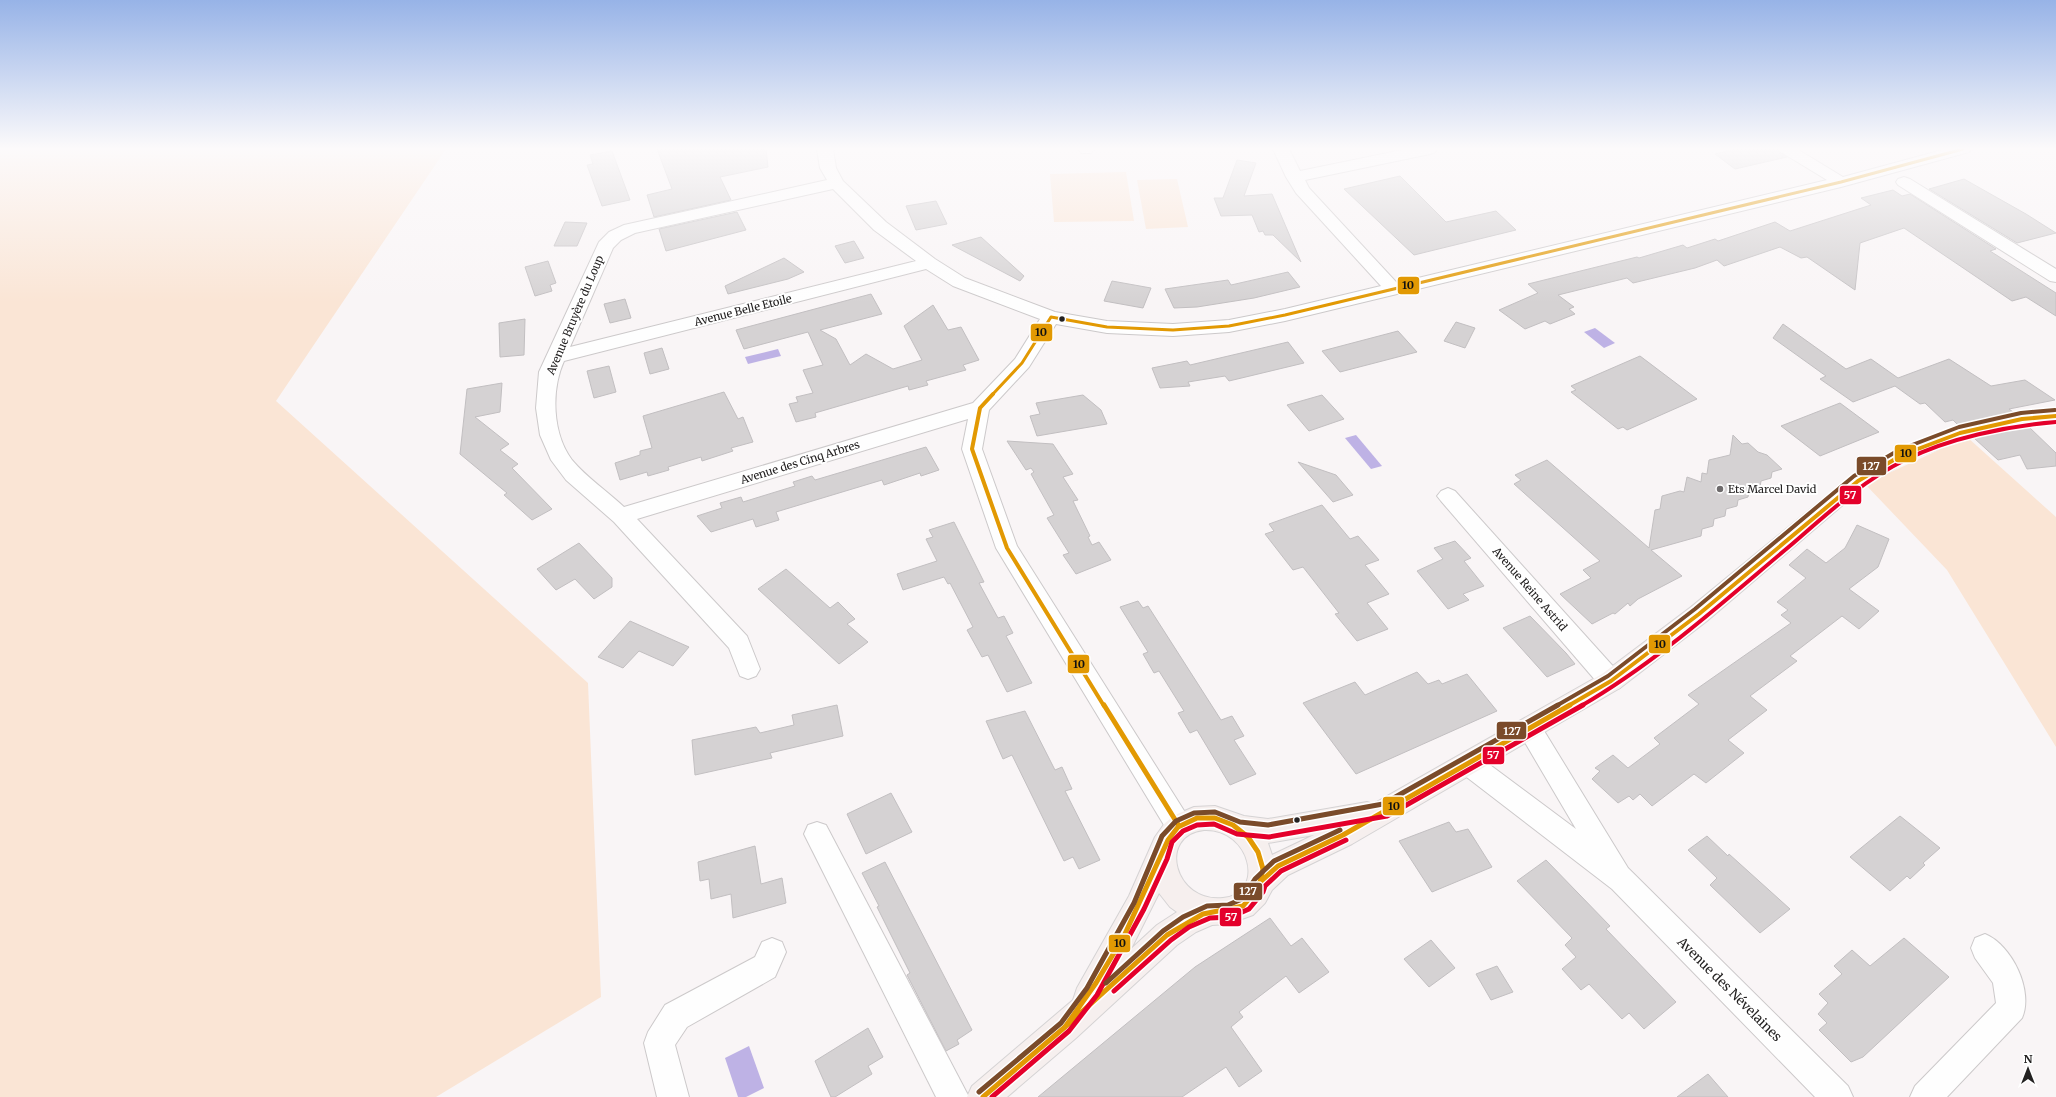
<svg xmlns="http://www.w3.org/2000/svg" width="2056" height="1097" viewBox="0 0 2056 1097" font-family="Merriweather,serif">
<rect width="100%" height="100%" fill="#f9f5f6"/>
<g fill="#fae5d5">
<path d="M0,149h446l-170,252 312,282 13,314 -165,100h-436z"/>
<path d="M1126,172l8,49 -80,1 -4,-48z"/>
<path d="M1177,179l11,48 -42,2 -9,-49z"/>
<path d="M1967,437l89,80v230l-109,-177 -82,-86z"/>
</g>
<g fill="#beb2e5">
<path d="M1595,328l20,15 -11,5 -20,-16z"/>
<path d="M778,349l3,7 -33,8 -3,-7z"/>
<path d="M1356,435l26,31 -11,3 -26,-31z"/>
<path d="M749,1046l15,42 -18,9h-8l-13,-39z"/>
</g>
<g fill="#d5d2d3" stroke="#c2bfc1">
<path d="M657,149h109l2,18 -48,10 11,23 -77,17 -7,-22 25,-6z"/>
<path d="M1736,149h41l10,8 -52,12 -20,-15z"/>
<path d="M612,151l18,49 -28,6 -15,-41 6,-1 -3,-9z"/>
<path d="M1237,160l19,3 -12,33 28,-2 29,68 -28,-27h-8l-2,-4 -4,1 -7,-17 -31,1 -7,-18h9z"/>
<path d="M1400,176l46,46 50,-11 20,19 -102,25 -70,-66z"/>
<path d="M1964,179l62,35 30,19 -39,10 -88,-54z"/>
<path d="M1893,190l9,6 8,-2 86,55 -6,2 66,42v23l-30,-19 -14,4 -108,-73 -44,15 -5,47 -48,-33 -6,1 -21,-11 -56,19 -7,-6 -22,8 -62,15 -6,-5 -69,17 16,12 -5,2 6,5 -25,10 -5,-3 -20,8 -26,-19 39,-17 -10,-9 109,-27 2,1 44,-13 4,3 28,-9 3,2 57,-19 15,9 81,-26 -10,-7z"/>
<path d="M936,201l11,23 -31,6 -10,-24z"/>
<path d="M737,212l9,18 -80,21 -7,-22z"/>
<path d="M565,222l22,1 -10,23h-23z"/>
<path d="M981,237l43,39 -4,5 -68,-36z"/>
<path d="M854,241l10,17 -19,5 -10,-17z"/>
<path d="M784,258l20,14 -16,7 -60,15 -3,-8z"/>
<path d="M548,261l8,22 -6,2 2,6 -17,5 -10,-29z"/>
<path d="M1288,272l12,15 -46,11 -57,9 -23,1 -9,-19 63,-9 3,5z"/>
<path d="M1112,281l39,7 -8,20 -39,-7z"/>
<path d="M871,294l11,20 -62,16 16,9 14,26 16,-11 27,15 29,-9 -18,-34 29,-21 15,25 13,-3 18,33 -16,5 3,5 -40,11 2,4 -19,5 -1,-4 -38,11 -55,16 1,4 -20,5 -7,-18 9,-2 -2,-5 17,-4 -10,-23 20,-5 -15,-33 -64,17 -8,-19z"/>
<path d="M625,299l6,19 -21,5 -6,-19z"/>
<path d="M525,319l-1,36 -24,2 -1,-34z"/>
<path d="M1456,322l19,6 -10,20 -21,-7z"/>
<path d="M1783,324l63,45 25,-10 27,19 51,-19 42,27 34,-6 30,20 -46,9 4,3 -55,13 -5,-5 -8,2 -20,-19 -5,1 -25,-18 -42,16 -33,-23 6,-3 -53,-38z"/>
<path d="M1398,331l19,21 -77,20 -18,-21z"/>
<path d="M1288,342l16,21 -75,18 -4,-5 -37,6 2,4 -30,2 -8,-20 35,-7 3,4z"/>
<path d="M662,348l7,21 -19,5 -6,-21z"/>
<path d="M1640,356l57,43 -70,31 -4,-3 -5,2 -47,-37 5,-2 -5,-4z"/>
<path d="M609,366l7,26 -22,6 -7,-27z"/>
<path d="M502,383l-2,29 -25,5 34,27 -9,6 18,14 -6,4 40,41 -20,11 -28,-25 3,-2 -47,-39 7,-65z"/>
<path d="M724,392l14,27 5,-2 10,25 -22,6 2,3 -31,10 -1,-4 -33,10 1,3 -21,6 -1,-4 -27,8 -5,-17 25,-8v-4l12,-3 -9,-32z"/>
<path d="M1083,395l18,15 6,14 -70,12 -7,-20 10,-2 -4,-11z"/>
<path d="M1322,395l22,24 -35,12 -22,-26z"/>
<path d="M1840,403l39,29 -59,24 -39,-30z"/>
<path d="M2022,427h7l27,26v13l-29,3 -7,-14 -22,5 -24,-22z"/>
<path d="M1733,435l9,9 6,-1 10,9 9,3 15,14 -10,3 -1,6 -10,3 -1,6 -11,4 -1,6 -10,3 -1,6 -11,3 -1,7 -11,3 -1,7 -11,3 -1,7 -50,14 31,26 -44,23 -8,7 -2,-3 -13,11 -2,-1 -21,11 -32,-30 31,-16 -8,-8 17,-9 -86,-77 7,-4 -6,-5 32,-15 102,88 6,-38 5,-1 2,-13 18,-5 4,1 3,-15 14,5 1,-9 5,1 2,-14 21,-5z"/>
<path d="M1007,441l46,3 20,30 -10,3 15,23 -5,1 17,35 -2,1 4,8 7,-3 12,18 -35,14 -13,-19 6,-2 -22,-35 7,-3 -23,-41 3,-2 -3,-4 -5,2z"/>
<path d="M926,447l13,23 -18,6 -1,-3 -36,12 -2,-5 -106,32 3,8 -23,7 -3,-8 -42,13 -14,-16 25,-8 -2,-5 21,-6 2,5 52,-16 -2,-4 19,-6 3,4z"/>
<path d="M1298,462l38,13 17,20 -20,7z"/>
<path d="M1322,505l28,34 8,-3 21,24 -14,5 24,29 -22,9 21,26 -31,12 -22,-27 4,-1 -36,-46 -10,3 -28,-36 9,-3 -5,-7z"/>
<path d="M954,522l30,60 -5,1 19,35 6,-2 9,17 -7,3 26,47 -25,9 -19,-37 -6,2 -15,-27 6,-3 -23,-44 -2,1 -4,-7 -41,13 -6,-16 40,-13 -11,-22 7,-2 -4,-7z"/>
<path d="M1857,525l32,14 -11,28 -29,22 30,22 -20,18 -17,-13 -52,40 7,5 -47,35 17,14 -39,30 16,13 -38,30 -12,-9 -42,32 -12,-12 -7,6 -4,-4 -11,7 -26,-24 8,-8 -5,-3 18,-13 15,13 32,-24 -6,-6 45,-34 -11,-9 103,-72 -10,-8 7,-5 -11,-8 29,-24 -17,-13 18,-16 19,14 19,-15z"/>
<path d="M1455,541l16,17 -7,3 20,25 -21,8 6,6 -21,9 -31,-38 26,-12 -9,-11z"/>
<path d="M579,543l33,35v9l-18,12 -19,-20 -19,11 -19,-21z"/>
<path d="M786,569l44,39 8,-6 17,17 -8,5 21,18 -29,22 -81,-75z"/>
<path d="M1138,601l5,7 5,-2 73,114 11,-4 12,20 -10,4 22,34 -26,11 -33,-55 -7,3 -12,-20 6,-2 -25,-40 -5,2 -11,-19 5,-2 -28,-45z"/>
<path d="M1530,616l36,37 9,11 -28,13 -44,-49z"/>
<path d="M630,621l59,26 -16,19 -34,-15 -16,17 -25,-11z"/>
<path d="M1417,672l11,12 11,-4 3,4 25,-10 30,37 -141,63 -53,-71 52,-21 10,13z"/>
<path d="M837,705l6,31 -73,17 2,5 -77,17 -3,-35 64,-13 4,6 34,-8 -2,-10z"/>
<path d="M1025,711l30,59 7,-3 10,22 -7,2 35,69 -21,9 -6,-12 -9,4 -52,-106 -9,4 -17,-38z"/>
<path d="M891,793l21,39 -46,22 -19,-40z"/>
<path d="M1900,816l40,32 -17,15 2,2 -15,14 -3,-3 -17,15 -40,-34z"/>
<path d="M1449,822l7,10 12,-3 24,38 -60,25 -33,-51z"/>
<path d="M1707,836l21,20 1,-2 61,55 -30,24 -50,-48 7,-7 -29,-28z"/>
<path d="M755,846l6,38 21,-6 4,25 -53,15 -2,-24 -20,5 -2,-20 -9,2 -2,-19z"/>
<path d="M1546,860l64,66 -4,3 70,73 -32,27 -15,-16 -7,6 -33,-35 -8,6 -19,-21 14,-12 -11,-12 7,-7 -55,-57z"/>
<path d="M885,862l87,168 -15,10 2,4 -13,7 -39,-76 3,-2 -33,-66 2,-1 -17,-33z"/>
<path d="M1270,918l21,28 11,-8 27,34 -30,21 -13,-17 -47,36 4,5 -12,10 31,44 -23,16 -13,-20 -44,30h-144l157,-130z"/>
<path d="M1904,938l45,39 -86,80 -12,5 -32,-32 8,-7 -9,-9 10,-11 -9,-9 23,-20 -8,-8 18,-16 18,16z"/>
<path d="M1431,940l24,28 -26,19 -25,-28z"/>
<path d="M1497,966l16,26 -22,8 -15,-26z"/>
<path d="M868,1028l15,29 -15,9 4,8 -37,23h-4l-16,-36z"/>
<path d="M1708,1074l20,23h-51z"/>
</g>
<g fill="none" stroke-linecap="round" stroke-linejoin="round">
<defs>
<g id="minor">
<path d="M817,149h16l3,19 7,13 43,41 49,37 30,19 90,34 52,9 66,3 56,-4 56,-11 96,-23 -85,-93 -10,-16 -13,-28h16l11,22 107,-22h31l-3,3 -5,2 -125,26 4,8 88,95 430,-103 -46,-28 -3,-3h19l46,28 103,-28h26l-3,3 -128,35 -556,134 -56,11 -56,4 -66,-3 -51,-9 -27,43 -40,43 -7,39 35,97 171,271 4,9 -4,9 -9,3 -9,-3 -174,-287 -34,-99 6,-30 -331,100 110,117 13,33 -4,7 -8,3 -8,-3 -11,-28 -115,-126 -48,-42 -15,-20 -11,-25 -4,-27 3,-36 60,-130 10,-10 15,-7 203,-45 -7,-12zM833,189l41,41 42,31 -346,86 43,-99 8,-8 14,-7zM926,269l27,17 87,33 -25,40 -42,44 -349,104c-17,-16 -37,-29 -52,-47 -20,-27 -21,-70 -8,-99z"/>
<path d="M1078,149h16l-3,4h-10z"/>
<path d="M1904,177l6,2 146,90v13l-6,-1 -152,-96 -2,-3 2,-3z"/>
<path d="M1448,488l7,3 165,183 3,7 -3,7 -9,3 -9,-3 -161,-187 -4,-5 4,-5z"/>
<path d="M1529,718l9,3 90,147 220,218 5,11h-38l-203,-208 -152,-117 -4,-8 4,-8 9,-3 9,3 98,73 -59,-100 3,-8z"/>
<path d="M817,822l9,3 143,272h-33l-132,-263 4,-9z"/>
<path d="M1985,934c27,11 49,57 37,84l-75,79h-37l5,-11 81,-83 -3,-20 -18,-25 -4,-10 4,-10z"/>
<path d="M772,938l10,4 4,10 -11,25 -88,50 -12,18 14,52h-32l-13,-54 4,-11 17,-27 90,-48 7,-15z"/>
</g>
<path id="major" d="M2056,409v14l-34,3 -58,13 -55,21 -44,26 -158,135 -87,67 -268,156 -64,31 -16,15 -7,13 -12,12 -25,9 -16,1 -16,7 -19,13 -101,93 -69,59h-40l5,-11 101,-86 4,-12 52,-92 26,-59 10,-14 10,-8 19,-8 21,-1 29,10 24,3 99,-17 6,2 229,-130 89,-67 160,-131 44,-26 65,-24 62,-14zM1204,830c47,-2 62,64 19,68 -49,5 -66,-63 -19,-68zM1314,835l-42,20 -4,-12zM1159,893l11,14 7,5 -20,13 -26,24z"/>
</defs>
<use href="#minor" stroke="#ccc9ca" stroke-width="2"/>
<use href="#major" stroke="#d5d3d4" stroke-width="2"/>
<use href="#minor" fill="#fefefe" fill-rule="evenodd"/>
<use href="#major" fill="#f6efee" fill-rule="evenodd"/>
<defs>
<path id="bus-1-far2" d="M992,395l30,-32 29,-46 56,10 66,3 56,-4 56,-11 556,-133 122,-33"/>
<g id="bus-1-far1">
<path d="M993,394l-13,14 -8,41 35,99 97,158"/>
<path d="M1568,706l43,-25 88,-67 159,-133 44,-26 58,-22 62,-14 34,-3"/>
</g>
<g id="bus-1">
<path d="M1104,705l75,121"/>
<path d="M1197,818h18l18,7 15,12 10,15 5,17 -4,18 -16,19 -40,8 -36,21 -102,92 31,-44 28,-47 44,-96 10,-13z"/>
<path d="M1259,883l19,-17 65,-31 227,-130"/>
<path d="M983,1097l82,-70"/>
</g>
<path id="bus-2-far1" d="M1581,706c76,-44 143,-105 210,-161 36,-31 71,-64 114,-85 44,-22 102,-34 151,-38"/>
<g id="bus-2">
<path d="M1114,991l57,-51 18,-13 21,-9 21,-1 18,-8 14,-17 2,-6 16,-15 65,-31"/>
<path d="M992,1097l77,-66 28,-36 47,-86 23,-50 5,-17 11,-11 14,-6 17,-1 23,10 32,3 118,-21 196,-111"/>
</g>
<path id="bus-3-far1" d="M1556,706l52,-30 87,-67 159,-133 45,-26 60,-23 62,-14 34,-3"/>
<g id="bus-3">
<path d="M1106,983l57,-52 20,-14 24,-11 21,-1 14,-6 13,-20 19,-18 66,-31"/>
<path d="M979,1092l82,-69 26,-35 47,-85 28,-67 14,-15 18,-8 21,-1 25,10 28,3 115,-21 175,-99"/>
</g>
</defs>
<use href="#bus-1-far2" stroke="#fff" stroke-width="5.5"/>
<use href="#bus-1-far1" stroke="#fff" stroke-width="7"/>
<use href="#bus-1" stroke="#fff" stroke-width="8"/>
<use href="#bus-2-far1" stroke="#fff" stroke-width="7"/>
<use href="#bus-2" stroke="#fff" stroke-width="8"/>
<use href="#bus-3-far1" stroke="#fff" stroke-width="7"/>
<use href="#bus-3" stroke="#fff" stroke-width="8"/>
<use href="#bus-1-far2" stroke="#e29903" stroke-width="3"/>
<use href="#bus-1-far1" stroke="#e29903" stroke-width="4"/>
<use href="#bus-1" stroke="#e29903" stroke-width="5"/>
<use href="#bus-2-far1" stroke="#e4002b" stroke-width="4"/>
<use href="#bus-2" stroke="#e4002b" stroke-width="5"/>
<use href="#bus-3-far1" stroke="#7a4b2a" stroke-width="4"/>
<use href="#bus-3" stroke="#7a4b2a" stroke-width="5"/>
</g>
<linearGradient id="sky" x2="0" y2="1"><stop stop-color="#97b3e7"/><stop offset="0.49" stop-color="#fcfafb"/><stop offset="1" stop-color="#fcfafb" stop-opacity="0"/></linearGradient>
<rect width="2056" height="303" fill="url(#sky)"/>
<g fill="#232121" stroke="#fff" stroke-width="1.5">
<circle cx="1062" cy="319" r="3.5"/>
<circle cx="1297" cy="820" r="3.5"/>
</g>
<circle fill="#6e6b6c" stroke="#fff" stroke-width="1.5" cx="1720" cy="489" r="4"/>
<g text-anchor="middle" stroke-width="4" stroke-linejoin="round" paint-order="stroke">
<g font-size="11" fill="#232121" stroke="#fff">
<text transform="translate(743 310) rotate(-14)" y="4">Avenue Belle Etoile</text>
<text transform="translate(575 315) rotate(-67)" y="4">Avenue Bruyère du Loup</text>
<text transform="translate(800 462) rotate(-17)" y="4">Avenue des Cinq Arbres</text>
<text transform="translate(1530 589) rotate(49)" y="4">Avenue Reine Astrid</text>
</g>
<g font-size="11" fill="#232121" stroke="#fff" text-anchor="start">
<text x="1728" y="493">Ets Marcel David</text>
</g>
<g font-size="13" fill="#232121" stroke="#fff">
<text transform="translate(1730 989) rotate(45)" y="5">Avenue des Névelaines</text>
</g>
</g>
<g stroke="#fff" stroke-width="1.5">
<rect x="1397" y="276" width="23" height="19" rx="4" fill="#e29903"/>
<rect x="1030" y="323" width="23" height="19" rx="4" fill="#e29903"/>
<rect x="1894" y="444" width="23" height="19" rx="4" fill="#e29903"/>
<rect x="1856" y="456" width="31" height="20" rx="4" fill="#7a4b2a"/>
<rect x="1839" y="485" width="23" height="20" rx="4" fill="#e4002b"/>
<rect x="1648" y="634" width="23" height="20" rx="4" fill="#e29903"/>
<rect x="1067" y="654" width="23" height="20" rx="4" fill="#e29903"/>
<rect x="1496" y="721" width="31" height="19" rx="4" fill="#7a4b2a"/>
<rect x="1482" y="746" width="23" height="19" rx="4" fill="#e4002b"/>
<rect x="1382" y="796" width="23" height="20" rx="4" fill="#e29903"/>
<rect x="1233" y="882" width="30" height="19" rx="4" fill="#7a4b2a"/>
<rect x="1219" y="907" width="23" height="20" rx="4" fill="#e4002b"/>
<rect x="1108" y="934" width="23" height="19" rx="4" fill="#e29903"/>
</g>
<g font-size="11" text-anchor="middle" font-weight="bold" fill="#fff">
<text x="1871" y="470">127</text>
<text x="1850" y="499">57</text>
<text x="1512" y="735">127</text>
<text x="1493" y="759">57</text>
<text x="1248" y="895">127</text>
<text x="1231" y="921">57</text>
</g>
<g font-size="11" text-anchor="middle" font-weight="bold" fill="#111">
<text x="1408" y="289">10</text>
<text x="1041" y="336">10</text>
<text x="1906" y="457">10</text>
<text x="1660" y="648">10</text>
<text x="1079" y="668">10</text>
<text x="1394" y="810">10</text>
<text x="1120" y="947">10</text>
</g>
<g transform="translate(2028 1069)" stroke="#ffffff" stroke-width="3" paint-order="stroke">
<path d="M0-3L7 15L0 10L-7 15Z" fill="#232121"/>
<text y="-6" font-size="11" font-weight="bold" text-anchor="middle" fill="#232121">N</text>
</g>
</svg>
